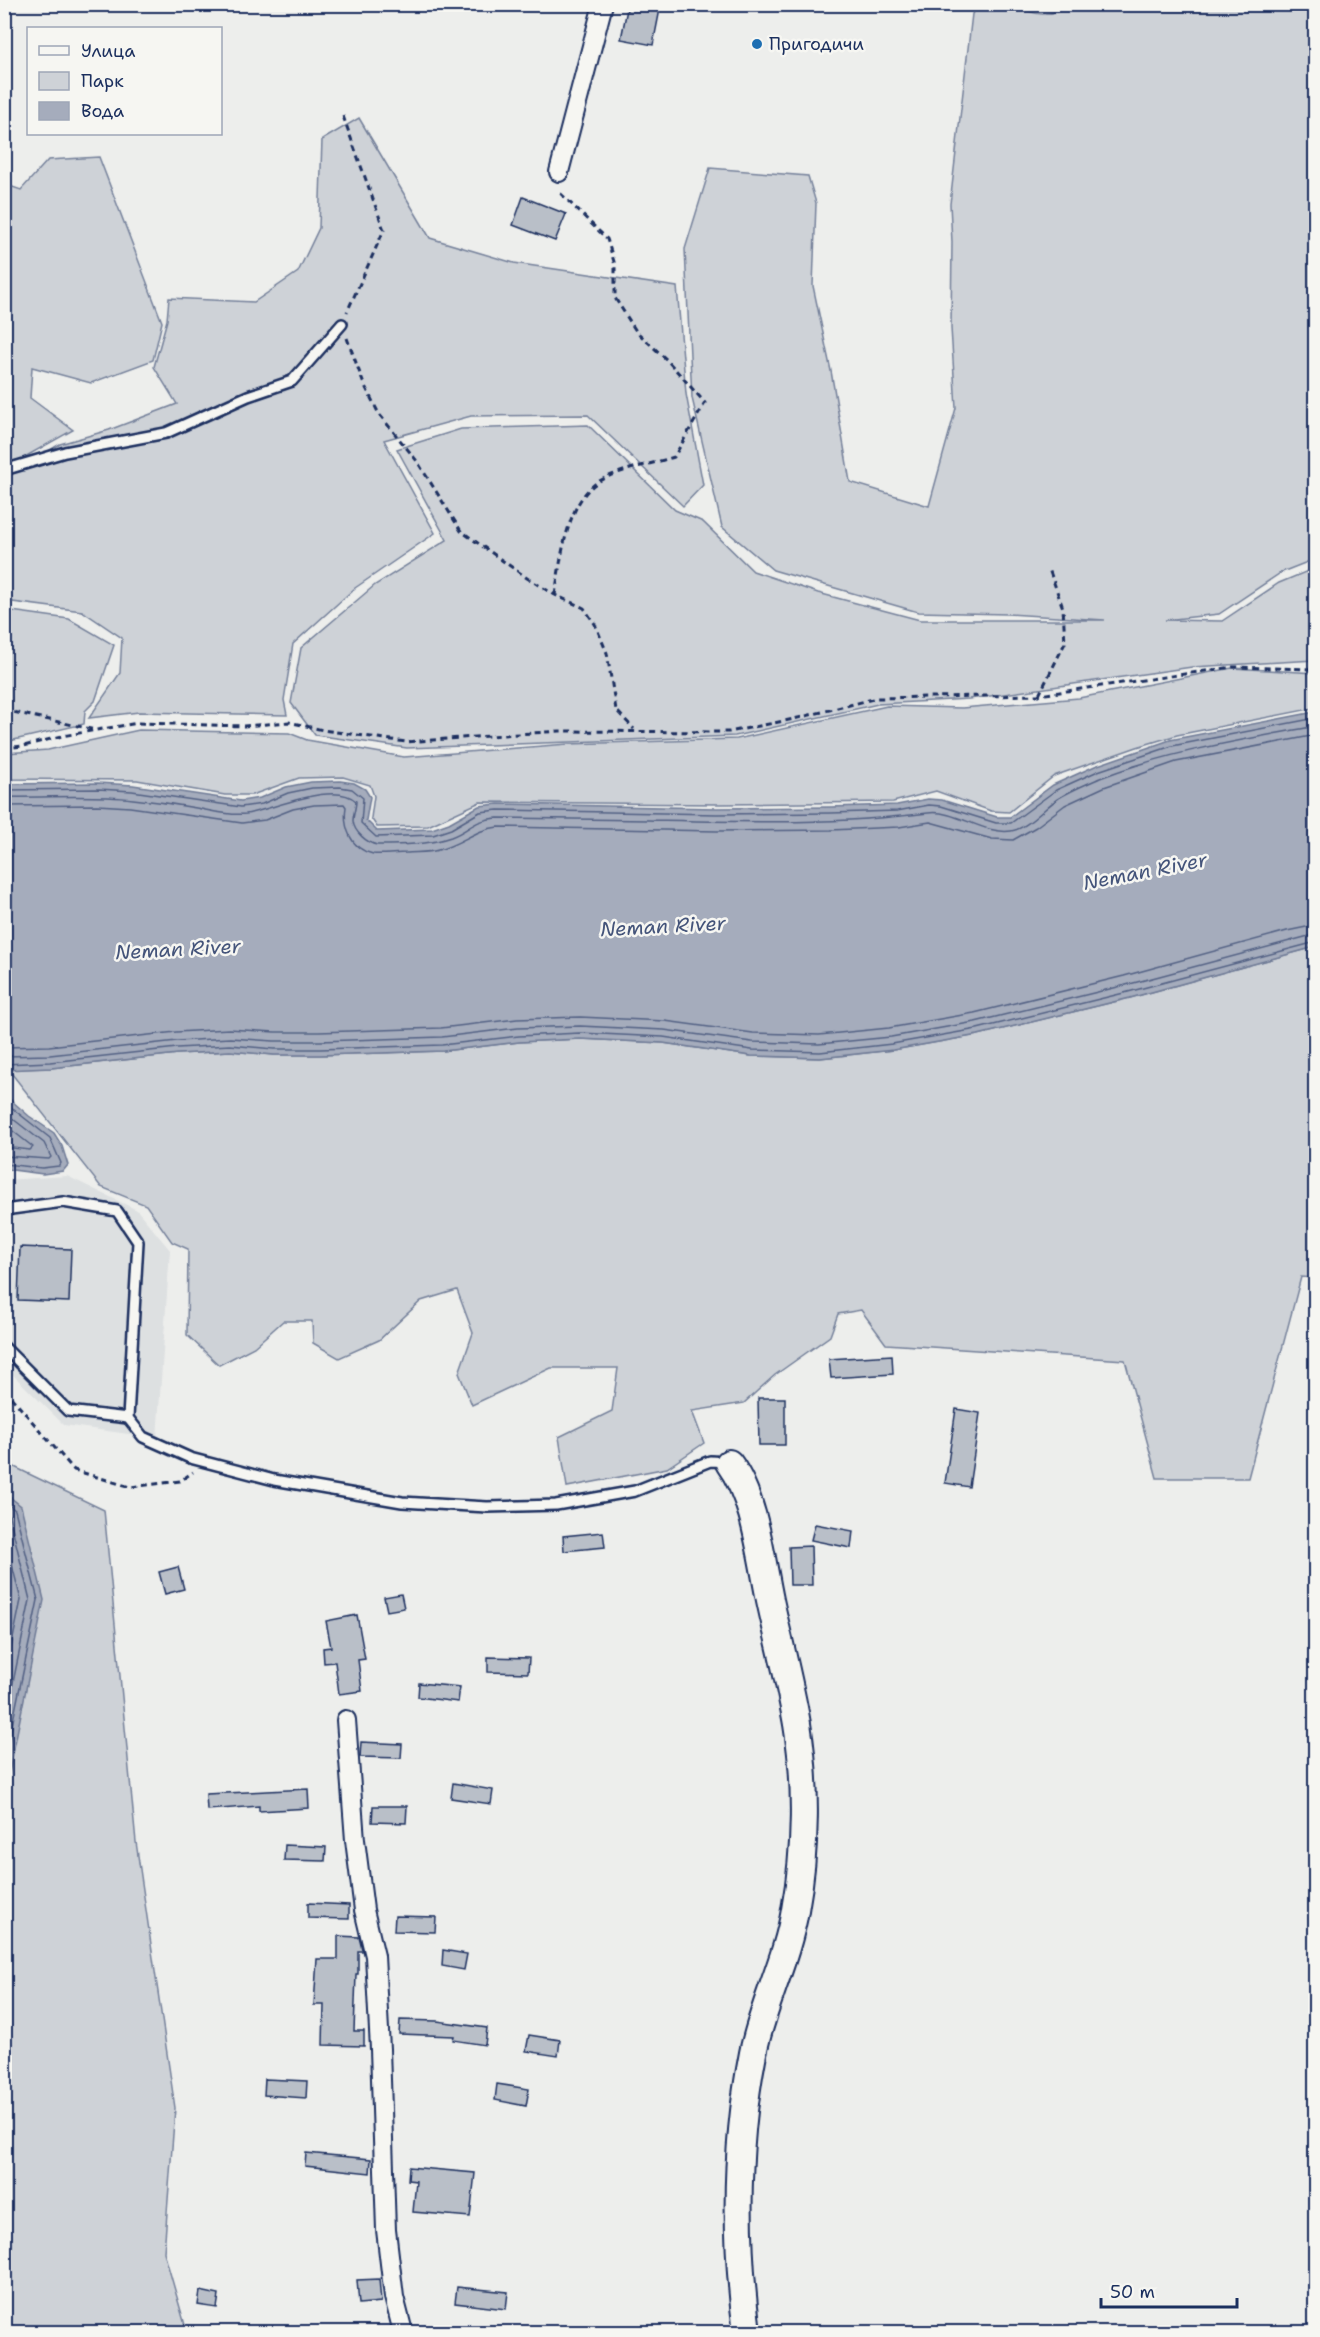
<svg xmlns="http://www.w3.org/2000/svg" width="1320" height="2337" viewBox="0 0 1320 2337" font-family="'Shantell Sans',sans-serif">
<rect width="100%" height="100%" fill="#edeeec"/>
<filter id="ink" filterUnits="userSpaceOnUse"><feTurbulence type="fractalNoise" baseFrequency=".0167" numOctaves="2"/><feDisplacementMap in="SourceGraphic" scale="12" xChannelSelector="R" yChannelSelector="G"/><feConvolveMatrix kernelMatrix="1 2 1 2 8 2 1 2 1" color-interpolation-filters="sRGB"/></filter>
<g filter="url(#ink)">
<path fill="#dde0e1" d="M67,1176l70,34 33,40 -13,188 -93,-13 -59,-58 -1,-187z"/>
<g fill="#ced2d7" stroke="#74809a" stroke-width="1.5">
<path d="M1073,5h242v554l-33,13 -63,42 -54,6 57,1 57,-38 36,-15v92l-123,7 -223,32 -91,5 -143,32 -328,12 -92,-13 -24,-32 10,-55 74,-63 72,-45 -50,-91 64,-20 127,-4 87,85 28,12 50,49 65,22 102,27h185l-98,-6 -89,-2 -145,-42 -51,-43 -30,-129 -7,-149 25,-81 98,8 8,27 -3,83 18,85 19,111 79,24 27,-98 -5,-80 1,-86 -2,-38 22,-190 6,-9h41c17,15 37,9 54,0z"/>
<path d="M359,118l71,120 84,25 163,24 9,107 17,91 -20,21 -95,-91 -117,1 -87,24 51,93 -80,55 -62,56 -9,56 3,15 -148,-3 -50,6 31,-45 2,-35 -40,-27 -77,-10 -1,-124 56,-33 49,-14 68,-26 -23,-37 13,-47 2,-22 85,4 44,-30 21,-44 3,-88z"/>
<path d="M99,157l63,165 -9,38 -62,23 -59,-16 -2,31 43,32 -68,38 -1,-284 17,6 27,-30z"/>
<path d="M4,610l65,9 45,26 -19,56 -10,10 -1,13 -79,18z"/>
<path d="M1232,668l83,5v35l-138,27 -40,12 -83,29 -45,36 -18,-1 -55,-20 -43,11 -173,2 -240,-2 -52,24 -51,1 -6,-9 3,-22 -4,-11 -27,-8 -44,1 -47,17h-27l-88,-15 -132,-1v-26l43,-3 91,-20 150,3 18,7 97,17 164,-13 169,-5 150,-33 75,2 117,-10z"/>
<path d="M1315,947v331l-14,-1 -53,201h-91l-32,-118 -239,-16 -25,-34 -23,4 -8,22 -55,39 -31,28 -52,8 12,32 -37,25 -100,19 -8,-50 53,-26 6,-43h-67l-79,37 -13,-32 14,-40 -16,-43 -36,11 -42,39 -40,18 -26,-15 -1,-22h-29l-29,26 -35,18 -32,-30 1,-86 -16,-7 -26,-37 -45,-18 -93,-118 43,-1 127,-14 52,-3 44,4h46l123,-4 76,-9 61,-3 83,4 88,13 69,2 73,-8 85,-15 152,-37z"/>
<path d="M4,1462l100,48 32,332 39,266 -11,144 23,80h-182z"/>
</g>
<g fill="#a5acbc" stroke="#6e7a96" stroke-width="1.5">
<path d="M1315,712v235l-185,51 -152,37 -85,15 -73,8 -69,-2 -88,-13 -83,-4 -61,3 -76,9 -123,4h-46l-44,-4 -52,3 -127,14 -46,2v-286l93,-1 35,2 108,16 19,-3 26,-11 25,-5 29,-1 14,2 11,6 5,8 -4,23 11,11 55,-2 17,-6 30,-17 19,-2 219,4 114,-1 66,-2 31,-6 14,1 55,17h13l43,-32 42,-19 75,-26z"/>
<path d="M4,1094l25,22 25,17 8,13 6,19 -5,6 -20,3 -38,-5z"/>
<path d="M5,1493l16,13 23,94 -39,193z"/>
<path d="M4,1854h1l4,65 -4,-6z"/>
</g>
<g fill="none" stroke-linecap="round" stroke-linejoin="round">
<g stroke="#526184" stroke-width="1.5">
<path d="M4,790l94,-1 34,2 109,16 21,-3 26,-11 24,-5 28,-1 12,2 11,9 -2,25 15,14 57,-2 18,-6 29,-17 18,-2 219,4 114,-1 66,-2 32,-6 12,1 55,17h15l45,-33 42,-19 74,-25 144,-28"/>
<path d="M4,797c43,1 86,-3 129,2 21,2 42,5 63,9 16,3 34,8 50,6 26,-4 89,-34 110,-13 0,7 -3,13 -3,20 1,11 14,22 24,24 24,0 51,0 74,-8 21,-8 21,-17 47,-19 50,1 100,1 150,2 93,2 188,5 280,-7 27,-4 55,22 83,18 16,-2 35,-25 48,-33 12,-8 28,-14 41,-20 70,-27 143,-38 216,-52"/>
<path d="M4,806l93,-1 33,2 112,16 23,-3 28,-11 21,-4 30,-1 2,3c-3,19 4,42 27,47 11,1 22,-1 33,-1 10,-1 22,0 32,-3 23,-5 37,-21 60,-23l219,4 114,-1 68,-3 31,-5 62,17 21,1 23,-13 29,-22 39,-18 72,-25 140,-27"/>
<path d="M4,1047l45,-1 127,-14 53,-3 46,3h44l122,-4 76,-9 63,-2 85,4 88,12 66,2 70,-7 85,-15 150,-37 163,-45 29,-6"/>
<path d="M4,1056l46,-1 127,-14 53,-3 44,3h46l122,-4 76,-9 62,-2 84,4 88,12 67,2 72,-7 84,-15 151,-37 190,-51"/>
<path d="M4,1064l46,-2 127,-14 53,-3 44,4h46l122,-4 77,-9 61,-3 83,4 89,13 68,2 72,-8 85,-15 151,-37 188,-50"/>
<path d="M4,1102l46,36 11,25 -2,3 -17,2 -38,-4"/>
<path d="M4,1112l40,31 7,14 -2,2 -45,-3"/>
<path d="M4,1124l29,23 -3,3 -26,-3"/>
<path d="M4,1501l11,9 23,90 -34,164"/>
<path d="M4,1510l5,5 21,85 -26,126"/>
<path d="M4,1534l17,66 -17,82"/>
</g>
</g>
<g fill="#b9bfc8" stroke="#1b2f5e" stroke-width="1.5">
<path d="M628,4h33l-8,41 -32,-6z"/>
<path d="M523,197l43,17 -11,27 -42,-16z"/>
<path d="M20,1247l51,2 -2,53 -51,-2z"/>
<path d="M892,1355l1,19 -62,4 -2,-19z"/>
<path d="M758,1398h27v47h-26z"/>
<path d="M956,1409l24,4 -11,74 -24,-4z"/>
<path d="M815,1524l38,7 -2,17 -40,-8z"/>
<path d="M603,1532l2,15 -41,4 -1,-15z"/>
<path d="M811,1546l1,39h-22l-1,-38z"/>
<path d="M178,1567l6,22 -19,5 -6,-22z"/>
<path d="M401,1594l3,14 -17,3 -3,-14z"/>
<path d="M357,1615l8,44 -7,1 4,31 -23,3 -4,-32 -11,1 -1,-15 8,-1 -5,-26z"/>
<path d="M488,1657l41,1 -1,15 -40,-1z"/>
<path d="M419,1683l41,4 -2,15 -40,-5z"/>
<path d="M361,1742l41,2 -1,14 -41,-1z"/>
<path d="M453,1783l40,7 -2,14 -40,-6z"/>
<path d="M308,1789l1,19 -50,3v-5l-52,4 -1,-16z"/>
<path d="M373,1806h34l-1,17 -34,-1z"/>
<path d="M285,1845l41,2 -1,14 -41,-1z"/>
<path d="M308,1903l41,2v14l-41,-1z"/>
<path d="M395,1916l41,1 -1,15 -41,-1z"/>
<path d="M338,1936l21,1 3,12v2h-4v23h-2l-2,57h10v15l-41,-1 1,-40h-10l3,-46h21z"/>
<path d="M443,1950l24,4 -3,16 -22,-4z"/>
<path d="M400,2020l37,1 50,7 -2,17 -32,-5 1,-4 -55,-2z"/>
<path d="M529,2035l31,5 -2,16 -32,-5z"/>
<path d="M265,2079l42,2 -1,17 -42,-3z"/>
<path d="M497,2084l32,5 -3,17 -31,-6z"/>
<path d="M306,2153l65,6 -1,14 -65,-7z"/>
<path d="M409,2167l66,6 -5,44 -57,-5 3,-31 -8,-1z"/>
<path d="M379,2279l2,23 -22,2 -2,-24z"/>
<path d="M457,2287l51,5 -2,17 -51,-6z"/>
<path d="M200,2291l19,4 -2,13 -19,-3z"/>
</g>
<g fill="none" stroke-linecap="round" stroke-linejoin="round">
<defs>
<g id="lane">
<path d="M4,470l61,-18 101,-19 82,-37 44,-15 50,-57"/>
<path d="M4,1210l59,-8 54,9 21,31 -10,176 15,19 47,21 84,22 128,22 85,5 69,-2 79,-14 75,-30 17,1"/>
<path d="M4,1347l64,64 60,7"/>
</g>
<g id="street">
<path d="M559,172l44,-168"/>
<path d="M346,1720l9,120 9,70 11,46 5,93 6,181 8,67 9,35"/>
</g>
<path id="secondary" d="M729,1463c26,35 32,94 41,137 9,42 20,83 27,124 10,60 9,126 -2,186 -8,49 -32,94 -42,143 -18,92 -18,187 -6,279"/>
</defs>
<use href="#lane" stroke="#1b2f5e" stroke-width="14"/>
<use href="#street" stroke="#1b2f5e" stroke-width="22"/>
<use href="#secondary" stroke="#1b2f5e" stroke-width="30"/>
<g stroke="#1b2f5e" stroke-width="3" stroke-dasharray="6 4.5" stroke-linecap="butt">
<path d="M343,116l41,114 -37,82"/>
<path d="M347,338l16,44 16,32 38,47 44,70 66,47 28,17 29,13 11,16 12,29 9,57 18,19"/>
<path d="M555,595c6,-35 11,-98 48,-116 20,-10 49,-15 71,-22l31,-54 -38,-43 -31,-29 -21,-33v-33l-8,-26 -49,-48"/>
<path d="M1039,695l26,-52 -2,-35 -14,-39"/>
<path d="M4,710l92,20"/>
<path d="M4,748l20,-2 38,-10 76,-13 106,3 45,-4 34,8 83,12 154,-11 169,1 65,-13 83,-21 162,-3 194,-28 83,2"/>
<path d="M4,1389l70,81 56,17 50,-6 13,-9"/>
</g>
<use href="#lane" stroke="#f6f6f2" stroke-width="9"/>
<use href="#street" stroke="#f6f6f2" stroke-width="18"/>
<use href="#secondary" stroke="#f6f6f2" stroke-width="26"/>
</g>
</g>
<circle fill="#1f6fb2" stroke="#f6f6f2" stroke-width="2" cx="757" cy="44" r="6"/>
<g text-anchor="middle" stroke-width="5" stroke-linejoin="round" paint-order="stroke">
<g font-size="18" fill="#1b2f5e" stroke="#f6f6f2" text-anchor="start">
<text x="769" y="50">Пригодичи</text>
</g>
<g font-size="20" font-style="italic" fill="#44547a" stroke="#f6f6f2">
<text transform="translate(1145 871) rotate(-11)" y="7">Neman River</text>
<text transform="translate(663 926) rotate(-3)" y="7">Neman River</text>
<text transform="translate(178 949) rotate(-3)" y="7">Neman River</text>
</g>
</g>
<rect width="1320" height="2337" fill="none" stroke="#f6f6f2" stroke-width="24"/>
<rect x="12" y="12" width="1296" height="2313" fill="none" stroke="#1b2f5e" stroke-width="2" filter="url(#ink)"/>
<rect x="27" y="27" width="195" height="108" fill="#f6f6f2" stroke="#9ea6b7" stroke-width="1.5"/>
<rect x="39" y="46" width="30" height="9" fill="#f6f6f2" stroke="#9ea6b7" stroke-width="1.5"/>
<text x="81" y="57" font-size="18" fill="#1b2f5e">Улица</text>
<rect x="39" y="72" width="30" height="18" fill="#ced2d7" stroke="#9ea6b7" stroke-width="1.5"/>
<text x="81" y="87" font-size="18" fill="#1b2f5e">Парк</text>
<rect x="39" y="102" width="30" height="18" fill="#a5acbc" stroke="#9ea6b7" stroke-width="1.5"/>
<text x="81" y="117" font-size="18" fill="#1b2f5e">Вода</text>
<path d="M1101 2298v9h136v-9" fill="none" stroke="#1b2f5e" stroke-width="3"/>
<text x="1110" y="2298" font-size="18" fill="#1b2f5e" stroke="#f6f6f2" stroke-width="4.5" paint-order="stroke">50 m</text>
</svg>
